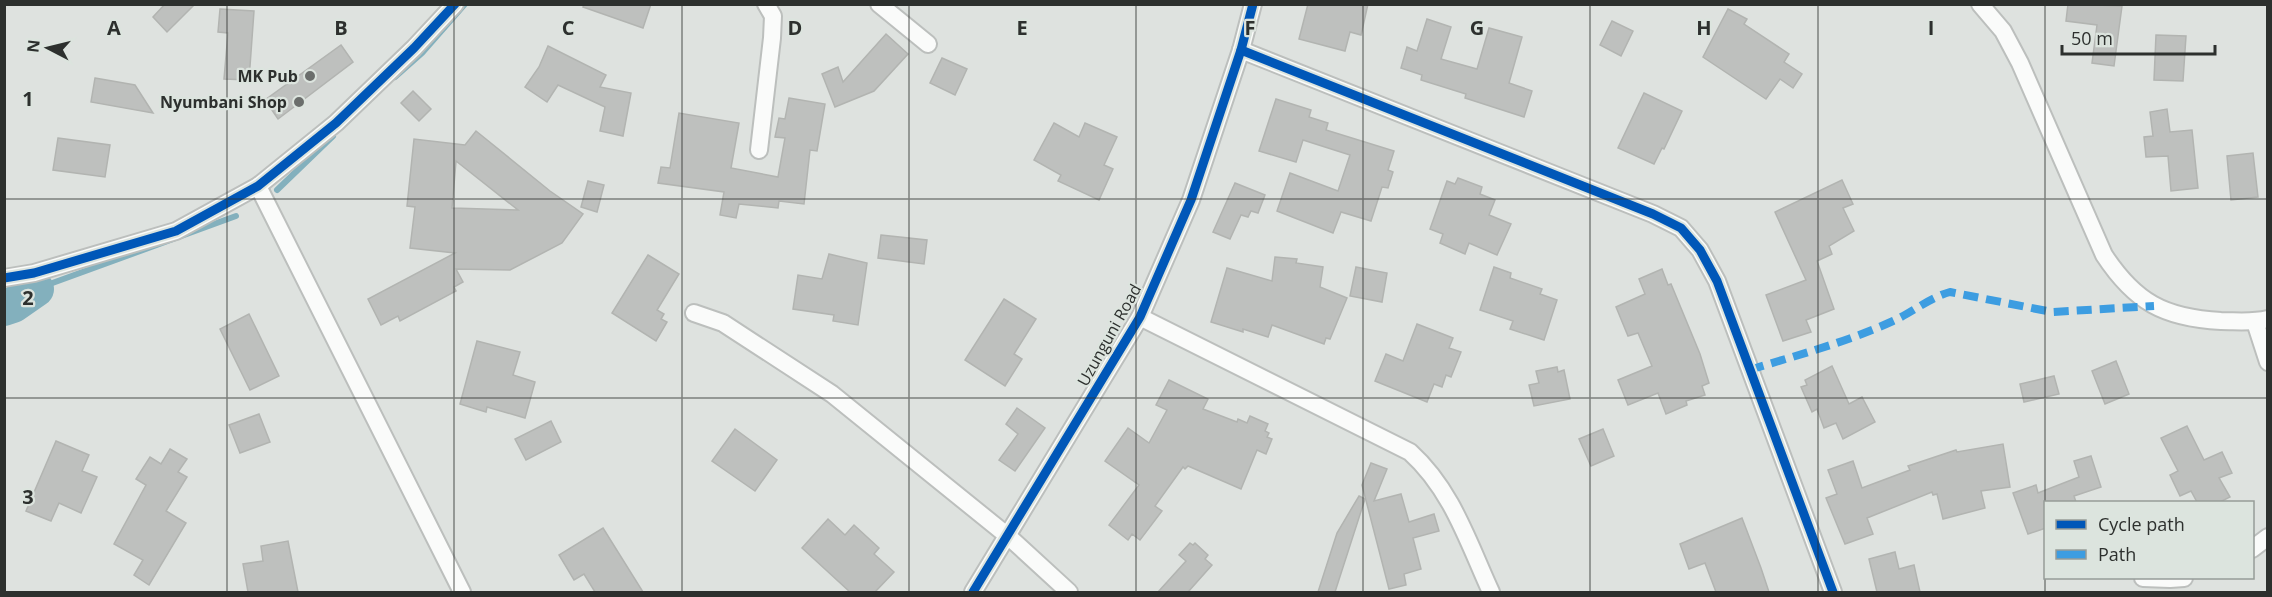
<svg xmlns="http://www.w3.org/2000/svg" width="2272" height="597" viewBox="0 0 2272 597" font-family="'Open Sans',sans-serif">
<rect width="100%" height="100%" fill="#dee2df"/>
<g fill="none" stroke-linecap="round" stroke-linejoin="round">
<g stroke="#83b0bd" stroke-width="6">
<path d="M395,77l27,-24 43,-49"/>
<path d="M277,190l56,-54"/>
<path d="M36,289l200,-73"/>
</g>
<path stroke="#83b0bd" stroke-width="36" d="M4,308l9,-3 23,-16"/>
</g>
<g fill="#bec0be" stroke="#b2b4b1" stroke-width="1.5" fill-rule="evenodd">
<path d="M165,4h30l-28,28 -14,-15z"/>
<path d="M584,4h67l-8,24 -60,-21z"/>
<path d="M1308,4h60l-7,31 -11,-3 -5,19 -46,-12z"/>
<path d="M2068,4l54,2 -8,60 -22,-3 5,-38 -31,-4z"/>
<path d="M220,9l34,2 -5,69 -25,-1 4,-46 -10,-1z"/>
<path d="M1728,9l19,10 -3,5 45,30 -5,8 18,12 -9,14 -13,-9 -14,20 -63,-42z"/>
<path d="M1427,19l24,8 -10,32 36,10 12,-41 33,9 -13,46 23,8 -8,26 -59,-19 1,-4 -45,-14 1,-5 -21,-7 6,-21 10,4z"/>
<path d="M1612,21l21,10 -12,25 -21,-11z"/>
<path d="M886,34l22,20 -34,37 -39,16 -13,-33 16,-7 5,15z"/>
<path d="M2156,35l30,1 -3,45 -29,-1z"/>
<path d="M341,45l12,17 -75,57 -13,-19z"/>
<path d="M548,46l58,29 -6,12 31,6 -8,43 -23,-5 5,-24 -47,-22 -11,17 -22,-15 14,-20z"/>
<path d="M942,58l25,11 -12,26 -25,-12z"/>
<path d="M95,78l40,7 18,28 -62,-11z"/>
<path d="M413,91l18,18 -12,12 -18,-18z"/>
<path d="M1644,93l38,18 -18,38 -2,-1 -8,16 -36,-16z"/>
<path d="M789,98l36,6 -8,47 -7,-1 -6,54 -25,-3 -1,7 -39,-4 -3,14 -16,-3 4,-23 -66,-9 3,-16 9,1 9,-55 60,10 -8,45 47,9 7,-39 -10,-1 4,-19 6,1z"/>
<path d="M1276,99l35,11 -2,7 19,6 -2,7 68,21 -6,19 5,2 -5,16 -6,-1 -11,34 -30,-9 -8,21 -56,-22 13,-38 48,18 12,-36 -47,-15 -7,22 -37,-11z"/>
<path d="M2167,109l3,23 22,-2 6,58 -27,3 -3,-35 -22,1 -2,-20 9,-1 -3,-24z"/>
<path d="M1054,123l25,14 6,-14 32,14 -13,28 9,4 -14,31 -41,-19 3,-6 -27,-15z"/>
<path d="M476,131l74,60 33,23 -21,29 -52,27 -54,-1 7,13 -9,5 2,4 -56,30 -2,-5 -17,9 -13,-26 87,-46 -45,-5 5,-41 -8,-1 7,-67 51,6zM456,161l62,49 -66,-2z"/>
<path d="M58,138l52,7 -5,32 -52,-7z"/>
<path d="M2253,153l5,44 -27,3 -4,-44z"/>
<path d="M1458,178l24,9 -2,7 15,6 -6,15 22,9 -14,31 -28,-12 -4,11 -25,-11 3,-9 -13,-5 17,-48 8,3z"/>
<path d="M1842,180l11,24 -10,4 11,23 -25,15 3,8 -15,7 17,48 -28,11 5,12 -28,9 -17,-46 40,-15 -31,-68z"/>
<path d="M588,181l16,4 -7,27 -16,-5z"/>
<path d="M1235,183l30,12 -7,18 -7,-2 -3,6 -7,-2 -11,24 -17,-7z"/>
<path d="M881,235l46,5 -3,24 -46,-6z"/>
<path d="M829,254l38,9 -9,62 -25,-4 1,-6 -41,-6 5,-34 24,4z"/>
<path d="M648,255l31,19 -22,36 7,4 -3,5 6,3 -11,19 -44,-28z"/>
<path d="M1275,257l22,2 -1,4 27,4 -3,20 27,11 -17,41 -4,-1 -2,6 -52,-19 -4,12 -25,-8v3l-32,-10 16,-54 45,13z"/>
<path d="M1356,267l31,6 -5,29 -32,-6z"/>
<path d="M1494,267l17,6 -1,5 32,11 -2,5 17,6 -13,40 -34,-11 3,-8 -33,-11z"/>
<path d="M1662,269l6,16 3,-1 29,70 9,29 -7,3 3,9 -19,6 1,4 -21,9 -8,-21 -30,12 -10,-25 34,-14 -14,-33 -10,3 -12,-29 29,-13 -6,-15z"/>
<path d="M1004,299l32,20 -22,35 8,5 -17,27 -40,-26z"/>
<path d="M249,314l30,62 -29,14 -30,-61z"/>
<path d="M1417,324l36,14 -4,10 12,4 -10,25 -5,-2 -4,12 -8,-3 -7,18 -52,-21 11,-27 17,7z"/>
<path d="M477,341l43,11 -7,23 22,7 -10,36 -38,-11 -1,5 -26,-8z"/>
<path d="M2116,361l13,33 -24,10 -13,-33z"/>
<path d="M1832,366l17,38 13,-7 13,25 -32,17 -7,-16 -12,5 -7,-19 -5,3 -11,-25 6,-2 -2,-5z"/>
<path d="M1557,367l1,5 6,-2 6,29 -36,7 -5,-21 10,-2 -3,-12z"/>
<path d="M2054,376l5,18 -35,8 -4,-18z"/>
<path d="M1169,380l39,19 -5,10 34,13 1,-3 9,4 3,-7 18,8 -3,7 4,2 -2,4 5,2 -6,15 -9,-4 -16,39 -53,-23 -3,3 -2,-2 -28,39 7,5 -22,29 -8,-6 -4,6 -19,-15 30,-40 -34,-24 23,-33 21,15 18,-33 -11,-5z"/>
<path d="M1017,408l28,20 -30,43 -16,-11 19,-26 -12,-10z"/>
<path d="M259,414l11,28 -30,11 -11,-28z"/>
<path d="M551,421l10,21 -35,18 -11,-21z"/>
<path d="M2187,426l17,34 18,-8 10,21 -13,5 11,19 -10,5h-23l-6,-11 -11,5 -10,-21 8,-4 -17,-33z"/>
<path d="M735,429l42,31 -22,31 -43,-30z"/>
<path d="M1603,429l11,27 -23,10 -12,-27z"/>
<path d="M56,441l33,14 -7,16 15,6 -16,36 -22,-10 -8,18 -25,-10z"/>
<path d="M2003,444l7,43 -29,4 4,17 -42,11 -6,-25 -4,1 -1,-3 -65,26 6,16 -28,10 -19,-46 11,-4 -9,-24 25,-9 9,27 48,-18 -2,-4 48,-16 1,2z"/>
<path d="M170,449l17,10 -9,13 9,5 -21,34 20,12 -37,62 -15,-10 9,-15 -29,-16 32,-59 -10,-6 14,-22 11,7z"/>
<path d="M2091,456l10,31 -27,9 2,6h-30v26l-18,6 -15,-41 23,-8 2,8 41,-16 -5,-16z"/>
<path d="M1371,463l16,6 -13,32 27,-7 8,28 25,-8 5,17 -26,7 8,31 -17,5 2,11 -17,4 -27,-104z"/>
<path d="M1359,496l6,3 -30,93h-17l19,-59z"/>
<path d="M1742,518l19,50 8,24h-53l-11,-29 -16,6 -9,-25z"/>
<path d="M828,519l17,16 9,-10 25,23 -5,6 20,18 -19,20h-25l-48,-44z"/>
<path d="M603,528l40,64h-48l-11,-18 -10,6 -15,-25z"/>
<path d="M288,541l10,51h-50l-5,-28 20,-3 -2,-15z"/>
<path d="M1190,543l3,2 2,-2 13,12 -3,4 7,6 -24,27h-30l28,-31 -7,-6z"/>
<path d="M1895,552l4,17 15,-4 6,27h-43l-8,-33z"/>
</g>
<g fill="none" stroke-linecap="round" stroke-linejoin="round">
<defs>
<g id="minor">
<path d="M879,4l49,40"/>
<path d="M1980,4l23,27 17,32 84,192c31,47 60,63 117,66 16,0 31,2 47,-2"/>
<path d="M1241,50l412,164 28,14 19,22 17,31 116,311"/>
<path d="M759,150l13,-112 1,-22 -7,-12"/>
<path d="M258,186l204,406"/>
<path d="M4,278l30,-5 142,-42 82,-45 78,-63 78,-75 41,-44"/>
<path d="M694,313l29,10 109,71 177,143 60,55"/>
<path d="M1140,317l270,135c42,38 58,90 81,140"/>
<path d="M2255,322l13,40"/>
<path d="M2252,549l16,-12"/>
<path d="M2143,578l27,1 14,-1"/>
<path d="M973,592l167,-275 51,-117 50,-150 12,-46"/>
</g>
</defs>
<use href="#minor" stroke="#bcbfbd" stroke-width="20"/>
<use href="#minor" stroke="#fafbfa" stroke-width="16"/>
<path stroke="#3d9de1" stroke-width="8" stroke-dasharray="15 8" stroke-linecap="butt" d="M1749,370c49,-15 98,-28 144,-49 20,-9 36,-23 57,-29l102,20 102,-6"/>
<defs>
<g id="cycleway">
<path d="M1241,50l412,164 28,14 19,22 17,31 116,311"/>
<path d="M4,278l30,-5 142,-42 82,-45 78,-63 78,-75 41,-44"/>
<path d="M973,592l167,-275 51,-117 50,-150 12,-46"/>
</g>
</defs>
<use href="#cycleway" stroke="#dce4de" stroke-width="13"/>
<use href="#cycleway" stroke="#0057b8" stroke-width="9"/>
</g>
<path fill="none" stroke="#2d302e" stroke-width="1.5" stroke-opacity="0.55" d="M227,4v588M454,4v588M682,4v588M909,4v588M1136,4v588M1363,4v588M1590,4v588M1818,4v588M2045,4v588M4,199h2264M4,398h2264"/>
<g fill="#6b6e6c" stroke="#dce4de" stroke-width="2">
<circle cx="310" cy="76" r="6"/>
<circle cx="299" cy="102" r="6"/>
</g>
<g text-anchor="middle" stroke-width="4.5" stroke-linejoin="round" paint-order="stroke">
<g font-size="16" font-weight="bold" fill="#2d302e" stroke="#dce4de" text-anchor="end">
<text x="298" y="82">MK Pub</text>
<text x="287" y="108">Nyumbani Shop</text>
</g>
<g font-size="16" fill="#2d302e" stroke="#dce4de">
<text transform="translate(1109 335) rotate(-61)" y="6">Uzunguni Road</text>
</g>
</g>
<g font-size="20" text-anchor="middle" font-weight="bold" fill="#2d302e" stroke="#dce4de" stroke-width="4.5" stroke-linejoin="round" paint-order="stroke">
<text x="114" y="35">A</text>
<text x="341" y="35">B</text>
<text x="568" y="35">C</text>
<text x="795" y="35">D</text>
<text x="1022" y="35">E</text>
<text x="1250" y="35">F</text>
<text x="1477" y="35">G</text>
<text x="1704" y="35">H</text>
<text x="1931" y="35">I</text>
<text x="28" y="106">1</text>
<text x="28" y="305">2</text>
<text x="28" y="504">3</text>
</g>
<rect width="2272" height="597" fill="none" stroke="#2d302e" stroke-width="12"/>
<rect x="2044" y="501" width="210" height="78" fill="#dce4de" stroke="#969c98" stroke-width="1.5"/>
<rect x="2056" y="520" width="30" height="9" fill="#0057b8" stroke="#969c98" stroke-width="1.5"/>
<text x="2098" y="531" font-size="18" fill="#2d302e">Cycle path</text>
<rect x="2056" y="550" width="30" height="9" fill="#3d9de1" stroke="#969c98" stroke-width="1.5"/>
<text x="2098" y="561" font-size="18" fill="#2d302e">Path</text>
<g transform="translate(48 48) rotate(277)" stroke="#dce4de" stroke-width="4.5" paint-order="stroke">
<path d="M0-4.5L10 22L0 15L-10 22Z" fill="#2d302e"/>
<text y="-9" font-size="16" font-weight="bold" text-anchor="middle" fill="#2d302e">N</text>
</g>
<path d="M2062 45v9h153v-9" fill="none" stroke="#2d302e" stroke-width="3"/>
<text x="2071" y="45" font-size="18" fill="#2d302e" stroke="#dce4de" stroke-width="4.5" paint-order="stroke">50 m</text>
</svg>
